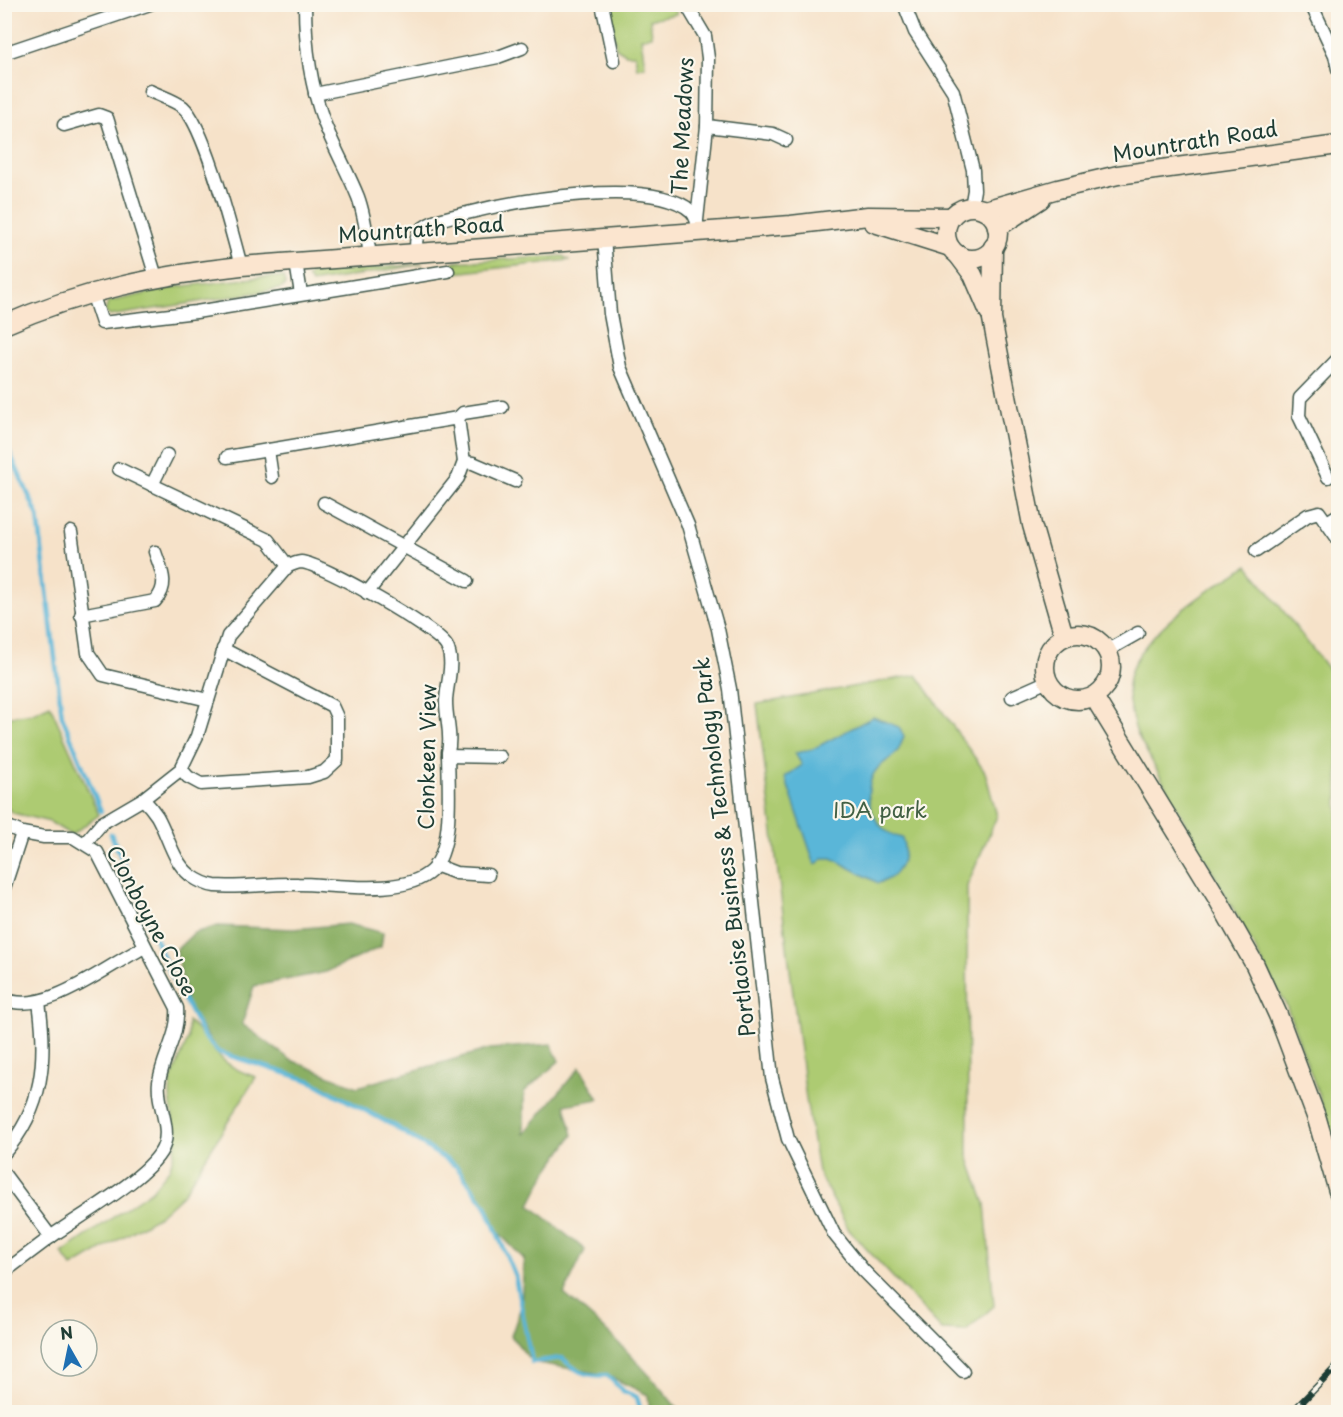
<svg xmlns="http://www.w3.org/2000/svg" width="1343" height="1417" viewBox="0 0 1343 1417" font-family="'Playpen Sans',sans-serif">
<rect width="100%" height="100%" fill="#fbf7ec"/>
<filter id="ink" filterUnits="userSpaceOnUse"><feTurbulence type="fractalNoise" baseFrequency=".0167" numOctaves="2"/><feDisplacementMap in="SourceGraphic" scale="12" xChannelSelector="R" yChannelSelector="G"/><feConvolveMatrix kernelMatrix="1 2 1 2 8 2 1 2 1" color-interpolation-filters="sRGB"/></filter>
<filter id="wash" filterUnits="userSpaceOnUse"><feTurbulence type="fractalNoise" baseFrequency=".008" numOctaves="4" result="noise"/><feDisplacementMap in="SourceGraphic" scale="24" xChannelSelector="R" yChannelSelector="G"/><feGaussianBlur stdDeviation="1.35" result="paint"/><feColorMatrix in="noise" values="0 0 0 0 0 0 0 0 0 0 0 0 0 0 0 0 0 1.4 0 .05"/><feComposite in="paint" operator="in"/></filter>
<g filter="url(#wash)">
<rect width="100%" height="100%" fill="#f6e2c9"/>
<g fill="#adcb72" stroke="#668453" stroke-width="1.5">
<path d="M609,5h65l3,9 -27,5 2,17 -11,2 4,28 -8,2 -2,-14h-9l-10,-6z"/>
<path d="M563,256l6,4 -114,13 -3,-11z"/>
<path d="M423,264l-111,19 -5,-5 4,-5z"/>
<path d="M262,277h22l1,9 -6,3 -169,27 -5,-4 3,-10 68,-15z"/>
<path d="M1248,565l90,117v478l-11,-42 -41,-113 -149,-271c-5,-15 -10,-32 -9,-49 3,-48 83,-97 120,-120z"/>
<path d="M917,675l68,97 12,44 -30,70 1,270 17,48 9,102 -28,25 -24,-1 -93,-100 -31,-58 -12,-73 -49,-395z"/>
<path d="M50,705l49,110 -28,20 -21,-13 -37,-9 -8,-7 -1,-89 29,-4z"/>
<path d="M188,1021c28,25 26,43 68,56l-73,117 -24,22 -87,51 -10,-14 90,-63 18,-22 6,-24 -6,-48 1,-16 17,-41z"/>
</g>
<path fill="#8aaf64" stroke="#54764c" stroke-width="1.5" d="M348,924l35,9 -2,14 -55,25 -72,14 -12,38 49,36 66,27 133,-38 61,-5 8,17 -35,31v42l56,-67 19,32 -34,6 8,30 -28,40 -15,30 55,45 -21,44c44,36 81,73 116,118h-30l-2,-17 -41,-20 -75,-13 -21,-26 10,-29 3,-48 -27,-28 -18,-35 -23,-30 -73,-46 -72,-39 -93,-29 -30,-44 -12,-58 18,-17 24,-7 76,3z"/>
<path fill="#5ab6d8" stroke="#3c7a86" stroke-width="1.5" d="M873,717l26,10 5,9c-2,5 -4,13 -8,17 -7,8 -18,11 -23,22 -12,26 3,58 29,63 7,19 -4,41 -24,45l-46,-25h-8l-9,7 -30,-88 17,-12 -7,-12 16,-3z"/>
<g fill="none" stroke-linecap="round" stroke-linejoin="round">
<g stroke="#5ab6d8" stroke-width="4.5">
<path d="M4,440l34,76 24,200 39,95"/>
<path d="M111,834l59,139 34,64 14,15 93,29 83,45 62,40 30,40 29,70 17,86 30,-4c15,14 25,19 45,17l16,16 14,6 4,15"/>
</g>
</g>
</g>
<g filter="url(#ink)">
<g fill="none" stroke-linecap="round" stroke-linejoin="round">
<defs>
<g id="street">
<path d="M305,4c0,40 5,80 19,118 10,26 24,50 34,75 7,19 9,39 12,59"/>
<path d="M602,4l12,57"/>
<path d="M686,4l19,32 3,22 -1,68 -10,94"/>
<path d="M904,4l11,28 38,59 20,79 1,20 -3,17"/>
<path d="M1311,4l24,51 3,14"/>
<path d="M4,53l146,-49"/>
<path d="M150,91c10,5 24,9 33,16 22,19 49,126 58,159"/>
<path d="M315,94l183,-37 24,-9"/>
<path d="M64,125l35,-10 8,3 49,159"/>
<path d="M707,126l66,8 13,6"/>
<path d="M604,238l6,76 10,53 68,158 30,104 12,60 42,389 16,61 46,95 29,36 100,101"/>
<path d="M417,253c-1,-8 -2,-15 3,-22 10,-11 33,-15 47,-18 48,-12 184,-37 224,-2 6,6 7,13 7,21"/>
<path d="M296,262l5,32"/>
<path d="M92,293l10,30 94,-11 252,-41"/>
<path d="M458,418l5,-5 39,-6"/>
<path d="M268,450l4,27"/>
<path d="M227,457l231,-39 6,44 -6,16 -91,115"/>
<path d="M464,462l9,1 42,18"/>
<path d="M119,469l149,71 20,26"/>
<path d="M1328,477l-29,-61 1,-18 38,-39"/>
<path d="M152,485l15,-30"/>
<path d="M324,503l143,78"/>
<path d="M1327,522l11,-7"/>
<path d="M71,532l17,121 15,22 105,25"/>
<path d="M1256,551l52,-36 11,-3 19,27"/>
<path d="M81,615l74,-14c15,-16 6,-31 0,-49"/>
<path d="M1108,650l30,-17"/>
<path d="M1012,697l36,-16"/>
<path d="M448,756l52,1"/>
<path d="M181,769l7,8 13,7 107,-7 16,-5 13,-12v-43l-5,-11 -109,-57"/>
<path d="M143,799c5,5 10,11 14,17 11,19 16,46 33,59 7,5 17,10 25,11 28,2 55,-3 83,-2 35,0 105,13 133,-13 24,-22 17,-88 17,-119 4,-17 -2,-33 -2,-50 0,-16 9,-39 1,-55 -8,-17 -126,-84 -146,-85 -4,0 -9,3 -13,4"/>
<path d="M4,825l18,8 22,4h29l24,15 80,156c2,28 -14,47 -18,74 -3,21 12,43 5,63 -9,29 -86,72 -112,91 -16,12 -32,24 -48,36"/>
<path d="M85,843l17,-20 41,-24 38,-30 16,-33 31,-100 60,-70"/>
<path d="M435,865l21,8 32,2"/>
<path d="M4,888l18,-55"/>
<path d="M4,999c42,18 103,-34 141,-52"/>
<path d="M4,1153c40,-45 43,-95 35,-151"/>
<path d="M4,1174l47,63"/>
</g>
<g id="secondary">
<circle cx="972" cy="233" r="26"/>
<path d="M985,210l73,-21 60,-14 220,-30"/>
<path d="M874,223l76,24"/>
<path d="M997,228l44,-29"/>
<path d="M993,247l-1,72 40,206 32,111"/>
<path d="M958,255l15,20 16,37"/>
<path d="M4,325c76,-34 155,-50 237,-59l550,-41 77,-9 82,1"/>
<circle cx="1078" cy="667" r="33"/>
<path d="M1094,697l122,199 39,69 23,50 39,104 21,72"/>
</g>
</defs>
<use href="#street" stroke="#3f564a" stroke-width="15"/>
<use href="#secondary" stroke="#3f564a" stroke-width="21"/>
<use href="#street" stroke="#fff" stroke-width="12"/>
<use href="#secondary" stroke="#fbe5cf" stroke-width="18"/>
<defs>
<path id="rail" d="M1292,1412l46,-47"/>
</defs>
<use href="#rail" stroke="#1f3d34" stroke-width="7"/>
<use href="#rail" stroke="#fbf7ec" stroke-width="4.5" stroke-dasharray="14" stroke-linecap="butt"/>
</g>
</g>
<g text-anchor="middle" stroke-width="4.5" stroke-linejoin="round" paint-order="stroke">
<g font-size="21" fill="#1f3d34" stroke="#fbf7ec">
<text transform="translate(683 126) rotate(-87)" y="7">The Meadows</text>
<text transform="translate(1195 142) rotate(-9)" y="7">Mountrath Road</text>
<text transform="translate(421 230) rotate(-4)" y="7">Mountrath Road</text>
<text transform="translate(428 757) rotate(-89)" y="7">Clonkeen View</text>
<text transform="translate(725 847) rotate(-97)" y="7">Portlaoise Business &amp; Technology Park</text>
<text transform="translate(151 921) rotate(62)" y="7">Clonboyne Close</text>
</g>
<g font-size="21" fill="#426044" stroke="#fbf7ec">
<text x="880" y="818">IDA park</text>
</g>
</g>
<rect width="1343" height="1417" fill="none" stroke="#fbf7ec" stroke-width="24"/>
<g transform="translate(69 1348) rotate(351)"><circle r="28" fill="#fbf7ec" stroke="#a3ada2" stroke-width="1.5"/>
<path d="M0-4.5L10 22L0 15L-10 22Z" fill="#1f6fb2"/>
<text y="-9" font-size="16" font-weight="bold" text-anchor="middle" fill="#1f3d34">N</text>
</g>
</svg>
